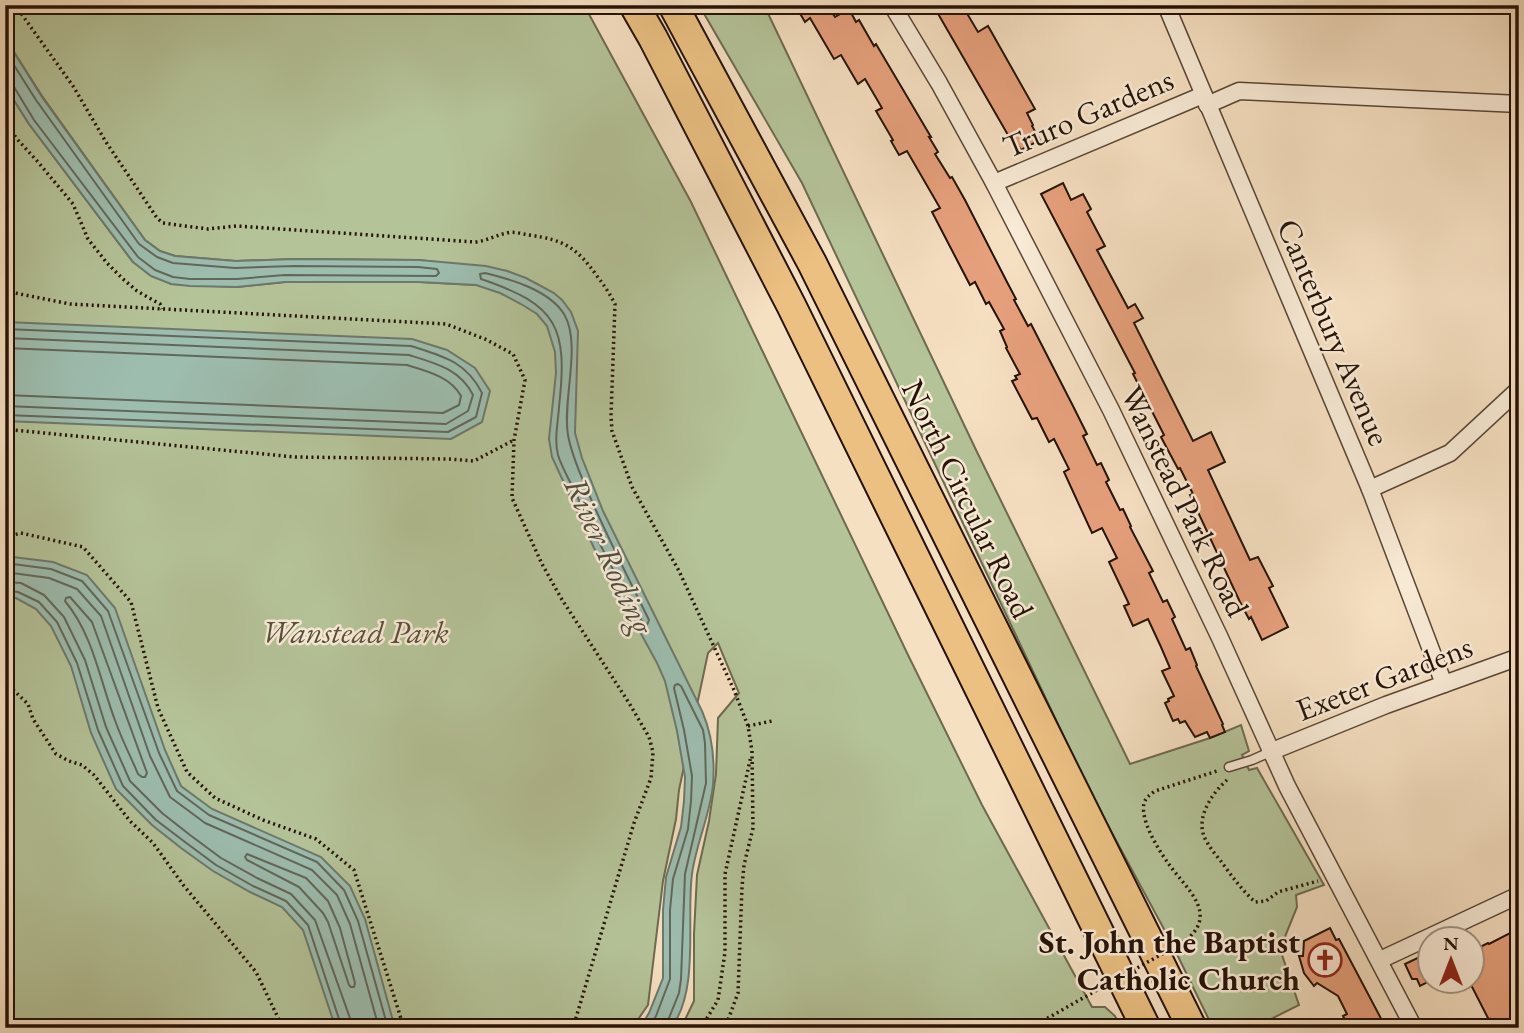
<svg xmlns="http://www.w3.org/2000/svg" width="1524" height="1033" viewBox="0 0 1524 1033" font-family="'EB Garamond',serif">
<rect width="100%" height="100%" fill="#f6e0c2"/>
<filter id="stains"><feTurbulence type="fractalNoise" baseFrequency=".00286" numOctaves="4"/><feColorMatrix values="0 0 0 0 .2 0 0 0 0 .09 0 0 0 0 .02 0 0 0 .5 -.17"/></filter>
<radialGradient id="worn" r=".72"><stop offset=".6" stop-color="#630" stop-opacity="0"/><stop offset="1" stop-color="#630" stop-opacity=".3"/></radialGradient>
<g fill="#b5c399" stroke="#6d6a50" stroke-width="2">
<path d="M5,5h579l107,197 218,455 73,148 110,202h13l10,9 6,12h-440l13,-27v-67l3,-59 12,-54 7,-47 2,-56 21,-25 -21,-50 -10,10 -29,137 -3,29 -13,62 -15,124 -16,23h-627v-942l24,38 104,138 38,22 66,3 48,-5h134l57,3h63l-32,-14 -88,-11 -125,-1 -58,2 -61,-5 -15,-5 -15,-11 -103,-144 -37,-58z"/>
<path d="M699,5h65l213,447 153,312 80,-26 31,-13 8,26 -7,4 7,15 8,-2 67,117 -28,10 1,12 -17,42 19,56 -34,17 3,6h-55l-42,-86 -79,-146 -290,-613z"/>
</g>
<g fill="#9dbdaf" stroke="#6d796c" stroke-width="2">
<path d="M5,38l37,59 103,143 15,11 15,5 61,5 58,-2 125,1 67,6 21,5 19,7 28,15 8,7 9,12 7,19 -3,102 7,25 21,53 99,200c10,23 13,48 11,74 -3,30 -17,59 -21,89 -6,45 8,116 -21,154h-31l9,-15 14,-35v-68l3,-33 15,-50 3,-26 1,-24 -8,-46 -12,-50 -8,-18 -63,-115 -42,-91 -3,-18 7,-66 -1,-21 -8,-26 -10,-12 -16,-10 -21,-11 -24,-8 -57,-3h-134l-48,5 -47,-1 -19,-2 -20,-8 -18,-14 -104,-138 -24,-38z"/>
<path d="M5,322l407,17 35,11 28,18 15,23 -8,31 -31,17 -446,-18z"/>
<path d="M5,556l48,6 34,13 28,33 50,142 16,36 31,23 109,48 29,29 15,33 30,109h-58l-5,-11 -29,-87 -21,-23 -32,-15 -37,-21 -32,-23 -29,-23 -36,-36 -25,-56 -20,-67 -20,-40 -15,-17 -20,-11 -11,-1z"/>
</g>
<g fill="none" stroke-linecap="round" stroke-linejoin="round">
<g stroke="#61685b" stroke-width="2">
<path d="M5,51l31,49 103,144 18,13 16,6 62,5 59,-2 124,1 19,2 2,4 -3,3 -151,-1 -48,4h-47l-17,-2 -18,-7 -17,-13 -104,-137 -20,-33 -4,-3 -5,-1"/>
<path d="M485,273c25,6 64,17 79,41 18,30 -2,86 4,121 3,17 10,34 17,50 19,46 42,90 64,135l-2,5 -4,-2c-25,-42 -47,-85 -67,-129 -6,-13 -14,-26 -18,-39 -4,-16 0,-32 1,-48 9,-80 -1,-102 -78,-128l-1,-5z"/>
<path d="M5,329l406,17c31,10 55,15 71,47l-6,24 -28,15 -443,-17"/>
<path d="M5,338l404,17c26,8 51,14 64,40l-5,16 -22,13 -441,-18"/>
<path d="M5,348l402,17c20,6 44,12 54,31l-2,9 -16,8 -438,-18"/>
<path d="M5,563l46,6 31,12 26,30 51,142 18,38 32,24 108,47 27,28 14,31 30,107"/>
<path d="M5,572l44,6 28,11 24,27 49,140 20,41 35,26 107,47 25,25 13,29 29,104"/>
<path d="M5,582l16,1 23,12 20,22 21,43 21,67 24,54 32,32 28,22 31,23 36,20 34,16 24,26 36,101v7"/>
<path d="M5,591l13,1 21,10 18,20 20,41 21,67 25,56 33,34 29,22 31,23 37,21 33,15 22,24 34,103"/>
<path d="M70,597l22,25 55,151 -2,4h-3l-4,-3c-7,-17 -16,-34 -22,-51 -16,-41 -22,-87 -51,-122l1,-3z"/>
<path d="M247,854l59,24 22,23 12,27 15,55 -1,4h-3l-2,-2 -21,-63 -5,-9 -24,-26 -52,-27 -2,-3z"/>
<path d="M648,1028l8,-12 14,-37v-69l3,-31 15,-50 3,-28 1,-25 -8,-46 -10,-42 1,-3 3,-1 3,2 22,44 2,13 1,40 -21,91 -4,105 -2,14 -12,30 -1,5"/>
</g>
</g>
<g fill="#e7a17c" stroke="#251207" stroke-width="2">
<path d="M795,5h38l-4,3 6,9 14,-8 7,13 3,-2 15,26 2,-2 29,49 26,44h-2l9,15 -3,2 15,24 2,-1 13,23 42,82 9,17 -2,1 14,26 3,-2 42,82 14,28 -4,2 14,29 4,-2 8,17 -3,2 14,28 3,-1 8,17 -1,1 23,44 -4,2 14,29 4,-2 8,17 -3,2 14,31 4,-2 7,17 -1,1 27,58 -1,1 3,7 -15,6 -3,-6 -12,5 -10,-16 -5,2 -2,-4 -5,2 -8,-18 4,-2 -1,-2 6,-3 -12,-25 8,-3 -9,-21 -13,-28 -15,7 -9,-20 5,-2 -20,-42 8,-4 -15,-30 -10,5 -28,-61 5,-3 -15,-30 -5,3 -12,-24 -5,1 -20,-38 5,-2 -2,-3 5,-2 -14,-26 1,-1 -7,-16 4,-2 -15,-27 -3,2 -11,-22 -5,3 -38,-73 8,-4 -33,-57 -8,4 -8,-14 2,-1 -17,-29 6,-3 -17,-29 -7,5 -17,-29 -7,4 -24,-41 -5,4z"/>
<path d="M933,5h29l16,27 10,-6 47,83 -8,4 6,12 -1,1 8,14 -19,10 -11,-16 -2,1z"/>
<path d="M1063,183l8,17 12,-6 8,15 -4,3 18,34 -8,4 31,58 7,-4 8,14 -9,5 59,118 18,-9 14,30 -17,8 42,90 8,-3 15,29 -4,2 19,39 -26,13 -11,-23 -2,2 -9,-17 -50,-107 3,-1 -13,-26 -2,1 -17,-32 3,-2 -31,-61 2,-1 -94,-179z"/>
<path d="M1330,928l6,12 3,-1 47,89h-37l-6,-12 4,-2 -9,-18 -21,-13 -3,3 -10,-13 -5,-17h4l1,-15z"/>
<path d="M1512,932l7,12v84h-24l-5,-9 -1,1 -20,-39h3v-30l16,-8 1,1z"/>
<path d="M1430,952v29l-10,5 -3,-7h-5l-7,-15z"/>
</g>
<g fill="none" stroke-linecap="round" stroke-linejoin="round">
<defs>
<path id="lane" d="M1229,767l23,-7 18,-8"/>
<g id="street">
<path d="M892,5l47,78 55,100 117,227 109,228 67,148 127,242"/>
<path d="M1166,5l204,484 74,195"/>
<path d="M1207,105l32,-14 280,13"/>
<path d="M994,183l209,-88"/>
<path d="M1370,489l80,-36 69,-64"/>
<path d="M1270,752l116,-47 133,-48"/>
<path d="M1380,960l139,-65"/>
</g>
<g id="highway">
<path d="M634,5l19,33 138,267 355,723"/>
<path d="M673,5l139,258 380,765"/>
</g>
</defs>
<use href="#lane" stroke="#594636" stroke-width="11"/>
<use href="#street" stroke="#594636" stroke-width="19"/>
<use href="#highway" stroke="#251207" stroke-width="32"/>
<g stroke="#251207" stroke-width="3.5" stroke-dasharray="2 3.5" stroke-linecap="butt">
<path d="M15,5l58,81 33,56 51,76 6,5 45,6 28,-3 239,16c12,-1 21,-7 32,-9 7,-2 15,1 22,2 36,5 48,13 68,41 7,9 13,18 18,28l-4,112 1,15 20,56 47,84 55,119 14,36 4,25 1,77 -9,37 -2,22 -4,106 -13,35"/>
<path d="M5,122l12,17 21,23 35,42 15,35 19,24 16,16 14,12 23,13 2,5"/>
<path d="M5,291l65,13 376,20 39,15 28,15 12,26 -11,60 -2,58 30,66 19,34 68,105 20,34 4,15 -2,26 -17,45 -61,205"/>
<path d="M5,432l8,-2 282,27 154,2 25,2 40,-21"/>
<path d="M5,537l16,-4 62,14 48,55 27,106 29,64 28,26 48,22 53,19 38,31 50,158"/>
<path d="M5,682l23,22 5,15 23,35 13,7 13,4 12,10 36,46 23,22 31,43 72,86 27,56"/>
<path d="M748,726l24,-5"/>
<path d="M1227,780c-16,14 -34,41 -20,62 4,8 11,15 16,22 10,14 20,27 32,38l11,-1 12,-9 40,-11"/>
<path d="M1182,943c40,-28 4,-54 -14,-80 -10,-14 -28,-43 -24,-60 2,-6 6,-8 11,-12l62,-20"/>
<path d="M701,1028l17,-28 7,-48v-78l26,-118"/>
<path d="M1034,1028l5,-5 60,-34"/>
</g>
<use href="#lane" stroke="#f9ebd7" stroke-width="8"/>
<use href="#street" stroke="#f9ebd7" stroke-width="16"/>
<use href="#highway" stroke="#ebc081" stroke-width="28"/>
<path stroke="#251207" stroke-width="3.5" stroke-dasharray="2 3.5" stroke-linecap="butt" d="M1099,989l83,-46"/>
</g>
<defs>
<symbol id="church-ring" viewBox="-11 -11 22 22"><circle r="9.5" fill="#f9ebd7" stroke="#8f2418" stroke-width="1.5"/><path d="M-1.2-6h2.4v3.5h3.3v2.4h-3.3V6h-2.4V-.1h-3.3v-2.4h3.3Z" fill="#8f2418"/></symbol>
</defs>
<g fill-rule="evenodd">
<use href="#church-ring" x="1306" y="941" width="38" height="38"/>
</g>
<g text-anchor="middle" stroke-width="5" stroke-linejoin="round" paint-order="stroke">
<g font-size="32" fill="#251207" stroke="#f9ebd7">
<text transform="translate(1088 113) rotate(-23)" y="11">Truro Gardens</text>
<text transform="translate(1334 332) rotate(67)" y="11">Canterbury Avenue</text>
<text transform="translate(968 499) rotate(64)" y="11">North Circular Road</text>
<text transform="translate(1185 501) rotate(64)" y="11">Wanstead Park Road</text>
<text transform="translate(1384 678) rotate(-21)" y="11">Exeter Gardens</text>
</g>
<g font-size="32" font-style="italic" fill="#57503a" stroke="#f9ebd7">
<text x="355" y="643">Wanstead Park</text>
</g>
<g font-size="32" font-weight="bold" fill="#251207" stroke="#f9ebd7" text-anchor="end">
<text x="1300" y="953">St. John the Baptist<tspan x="1300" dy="37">Catholic Church</tspan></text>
</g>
<g font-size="33" font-style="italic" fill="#4f4e42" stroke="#f9ebd7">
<text transform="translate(610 555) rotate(65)" y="12">River Roding</text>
</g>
</g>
<rect width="1524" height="1033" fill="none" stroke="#f6e0c2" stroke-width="28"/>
<rect x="7" y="7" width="1510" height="1019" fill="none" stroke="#251207" stroke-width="3.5"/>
<rect x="14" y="14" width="1496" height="1005" fill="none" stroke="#251207" stroke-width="2"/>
<g transform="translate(1451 960)"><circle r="33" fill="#f9ebd7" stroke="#a49484" stroke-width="2"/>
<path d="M0-5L12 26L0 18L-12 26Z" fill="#8f2418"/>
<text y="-10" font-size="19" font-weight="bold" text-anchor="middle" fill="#251207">N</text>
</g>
<rect width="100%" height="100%" filter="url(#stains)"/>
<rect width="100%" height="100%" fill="url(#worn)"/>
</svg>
